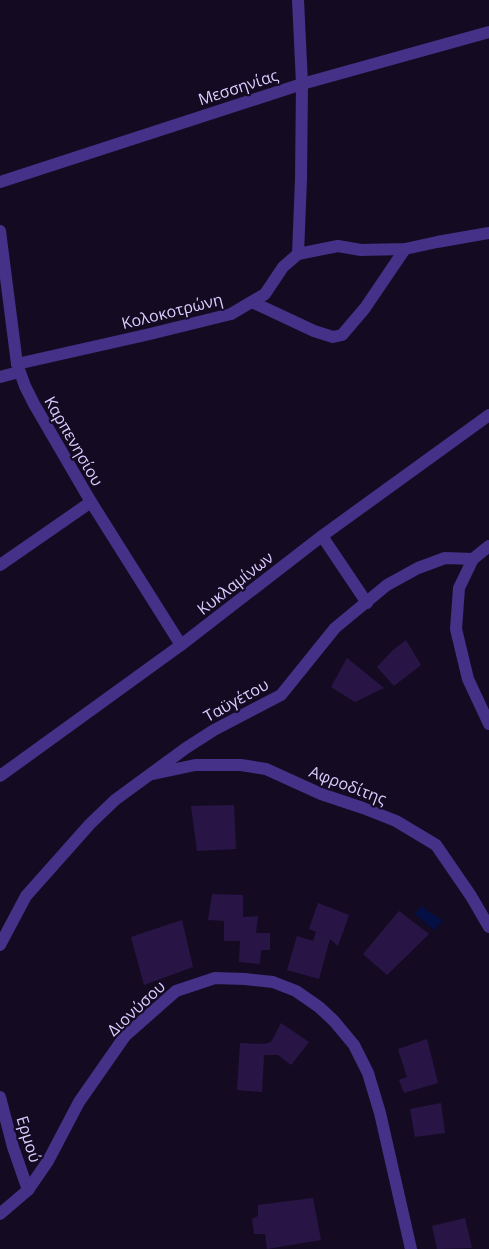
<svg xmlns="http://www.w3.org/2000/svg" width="489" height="1249" viewBox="0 0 489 1249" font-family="'Open Sans',sans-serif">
<rect width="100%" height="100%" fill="#140b23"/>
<path fill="#040f43" d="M421,906l22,15 -9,9 -19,-16z"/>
<g fill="#281546">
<path d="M406,640l15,25 -27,21 -17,-19 16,-17z"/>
<path d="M347,658l37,30 -29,14 -24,-15z"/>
<path d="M234,805l2,44 -39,2 -6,-45z"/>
<path d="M212,894l31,1v22l15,-1 -2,17h14v17h-9l-1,14 -21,-2 1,-21h-16v-20l-16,-1z"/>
<path d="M318,903l31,12 -11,31 -8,-7 -11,40 -32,-9 10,-34 16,5 3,-9 -7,-3z"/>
<path d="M399,911l30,23 -42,41 -24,-21z"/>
<path d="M182,920l11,47 -49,18 -13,-48z"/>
<path d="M281,1023l28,19 -18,23 -13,-10h-14l-2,37 -25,-2 3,-47 25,1 6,-2z"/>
<path d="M427,1039l11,44 -34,10 -5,-13 8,-3 -9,-28z"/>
<path d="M441,1103l4,30 -30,4 -5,-28z"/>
<path d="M313,1198l8,42 -54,9 -2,-15h-11l-2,-15 6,-3v-11z"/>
<path d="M465,1218l7,30 -35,1 -5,-23z"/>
</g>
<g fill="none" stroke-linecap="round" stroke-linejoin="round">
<g stroke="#453187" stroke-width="12">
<path d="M298,0l4,84 -1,95 -3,75"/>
<path d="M0,182l302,-98 187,-52"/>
<path d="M0,231l17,133 8,22 9,18 57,98 90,143"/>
<path d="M252,302l62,29 19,6 9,-2 23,-27 40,-59"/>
<path d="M17,364l133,-30 81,-20 34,-20 18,-27 15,-13 40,-8 23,4 44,-1 32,-7 52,-9"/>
<path d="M0,377l19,-5"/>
<path d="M322,536l45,67"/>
<path d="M489,546l-16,13 -14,29 -3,41 12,50 21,45"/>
<path d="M0,565l91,-63"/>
<path d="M153,774l42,-9h46l25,4 55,25 42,14 33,13 40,24 35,51 18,31"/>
<path d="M0,776l181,-131 141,-109 167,-121"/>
<path d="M0,945l26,-49 64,-72 25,-24 71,-52 28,-18 67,-35 54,-67 52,-43 31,-17 27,-10 28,1"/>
<path d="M0,1097l13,50 15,43"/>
<path d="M0,1214l28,-24 20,-29 31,-59 46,-66 51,-45 39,-13 30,1 28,3 23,9 23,16 15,14 20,24 14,28 12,40 31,136"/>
</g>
</g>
<g text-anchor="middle" stroke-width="4.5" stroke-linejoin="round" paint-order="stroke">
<g font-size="16" fill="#dccdff" stroke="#140b23">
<text transform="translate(238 87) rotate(-18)" y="6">Μεσσηνίας</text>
<text transform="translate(172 311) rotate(-14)" y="6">Κολοκοτρώνη</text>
<text transform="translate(74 441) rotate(60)" y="6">Καρπενησίου</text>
<text transform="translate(235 583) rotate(-38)" y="6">Κυκλαμίνων</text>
<text transform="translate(236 700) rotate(-29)" y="6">Ταϋγέτου</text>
<text transform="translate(348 785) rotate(21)" y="6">Αφροδίτης</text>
<text transform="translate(136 1008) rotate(-43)" y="6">Διονύσου</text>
<text transform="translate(29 1139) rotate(73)" y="6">Ερμού</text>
</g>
</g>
</svg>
